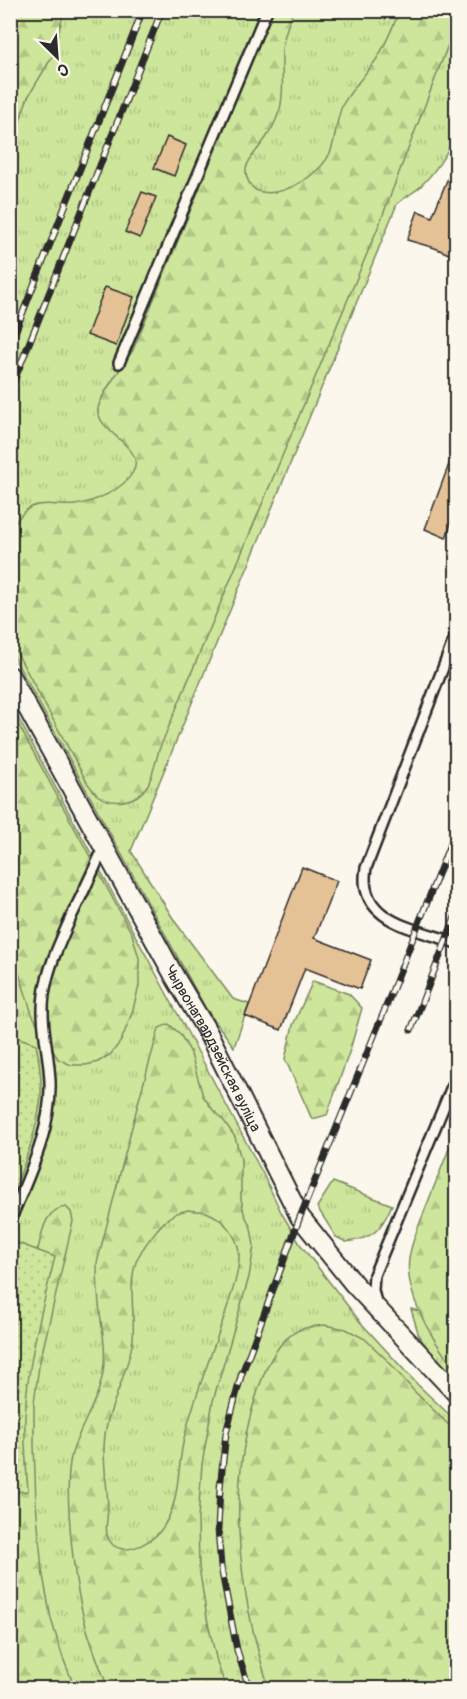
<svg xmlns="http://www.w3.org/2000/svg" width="467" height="1699" viewBox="0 0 467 1699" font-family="Pangolin,sans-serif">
<defs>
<pattern id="grass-tufts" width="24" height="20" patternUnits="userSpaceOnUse" patternTransform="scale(1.5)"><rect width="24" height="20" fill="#cee69b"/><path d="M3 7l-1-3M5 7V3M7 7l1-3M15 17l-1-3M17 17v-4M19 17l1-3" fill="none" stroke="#b1c586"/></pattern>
<pattern id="forest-firs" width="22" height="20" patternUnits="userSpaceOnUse" patternTransform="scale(1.5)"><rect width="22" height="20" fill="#cee69b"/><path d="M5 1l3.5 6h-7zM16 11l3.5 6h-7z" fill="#b1c586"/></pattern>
<pattern id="garden-dots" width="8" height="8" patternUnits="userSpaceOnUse" patternTransform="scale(1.5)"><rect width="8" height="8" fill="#cee69b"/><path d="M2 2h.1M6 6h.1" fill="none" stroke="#b1c586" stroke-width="1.8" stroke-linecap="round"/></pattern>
</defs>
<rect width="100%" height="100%" fill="#fbf7ec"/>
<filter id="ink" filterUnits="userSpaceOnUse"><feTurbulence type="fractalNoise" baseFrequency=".0167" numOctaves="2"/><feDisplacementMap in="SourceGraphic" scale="12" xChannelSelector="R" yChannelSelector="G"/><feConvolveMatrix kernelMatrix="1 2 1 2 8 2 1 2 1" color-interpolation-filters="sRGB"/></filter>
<g filter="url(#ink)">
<g fill="url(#grass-tufts)" stroke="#7c8863" stroke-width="1.5">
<path d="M10,11h446v124c-9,19 -21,37 -36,52 -7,6 -16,11 -23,17l-266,647 45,72 57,76 16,5 -15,43 -28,-38 -195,-357z"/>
<path d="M10,703l172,319 81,152 19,40 18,30 61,79 57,62 38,36v267h-445z"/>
<path d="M333,1182l59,23c-11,25 -19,34 -46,37l-10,-5 -19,-30z"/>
<path d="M411,1309l45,11v60l-26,-27 -11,-17z"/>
</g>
<g fill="url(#forest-firs)" stroke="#7c8863" stroke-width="1.5" fill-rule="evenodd">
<path d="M11,10l53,1 -12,46 -24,40 -5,14 -4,14 -8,17z"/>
<path d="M273,10l20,1c-4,11 -10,27 -11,39 -1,20 3,40 -2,59 -4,13 -11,26 -20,37 -5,7 -12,13 -14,23 -1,8 4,19 12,22 24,8 63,-17 72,-38 7,-17 5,-32 13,-49 9,-16 22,-29 33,-44 10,-15 16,-33 24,-49h56v13l-77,201 -220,525c-3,10 -7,29 -12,36 -11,17 -34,20 -50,9 -3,-3 -6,-8 -9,-11l-77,-142v-114c6,-8 13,-19 23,-22 14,-5 27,1 41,-1 19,-3 48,-15 58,-33 14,-25 -36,-39 -35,-63 1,-13 27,-46 35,-59z"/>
<path d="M10,709l122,225 7,24v28l-7,27 -11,28 -10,13 -13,8 -12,3h-15l-13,-6 -15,-24 -11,-21 -21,-66z"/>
<path d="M313,981l36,13 13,14 -12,42 -23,65 -15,4 -27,-60 8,-34z"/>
<path d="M169,1024l11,10 10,17 13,45 10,14 11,11 11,16 6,22v40l3,14 7,15 3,18 -5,31 -36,124 -11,63 -4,55 1,48 8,51 10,44 9,26h-118c-9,-23 -19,-48 -25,-73 -8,-33 -12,-69 -14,-104 -1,-17 -2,-36 2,-54 8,-33 31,-58 33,-94 2,-17 -2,-33 -4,-50 -2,-16 -3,-33 -3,-50l43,-167 19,-68zM188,1210c6,1 13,1 18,2 17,6 31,23 33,40 1,20 -8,43 -14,62 -14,43 -32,85 -42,129 -6,29 -3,62 -22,87 -11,15 -47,32 -54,4 -2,-9 1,-19 1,-27 -1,-31 -9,-60 1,-90 8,-27 20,-50 24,-78 2,-24 -5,-55 3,-77 5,-13 26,-42 39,-48 4,-2 9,-3 13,-4z"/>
<path d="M456,1131v240c-22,-29 -52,-74 -47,-112 2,-18 11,-35 17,-52 10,-25 20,-51 30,-76z"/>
<path d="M66,1207l5,5 2,9 -34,145 -5,37v41l2,59 6,67 9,49 12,39 12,30h-64l-1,-393c7,-8 16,-17 21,-26 12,-19 6,-59 35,-62z"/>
<path d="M324,1325l22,4 19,10 22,21 26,30 43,42v256h-187c-31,-96 -44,-203 -10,-301 8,-22 19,-48 42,-58 7,-2 16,-3 23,-4z"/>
</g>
<g fill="url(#garden-dots)" stroke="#7c8863" stroke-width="1.5">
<path d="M11,1035l25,9c3,16 6,34 5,51 -3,35 -17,70 -30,103z"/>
<path d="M10,1240l45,17c-13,52 -28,106 -30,160 -1,25 1,49 3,74l-17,1z"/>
</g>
<g fill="#e5c296" stroke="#2b2b2b" stroke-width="1.5">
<path d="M167,137l19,8 -12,31 -20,-8z"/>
<path d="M456,158v99l-21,-9 -28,-8 11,-29 14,6z"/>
<path d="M142,192l14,5 -16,41 -15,-6z"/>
<path d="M105,287l29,10 -18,49 -29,-11z"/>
<path d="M455,448l1,1v60l-10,29 -21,-9z"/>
<path d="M302,867l35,14 -23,57 57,22 -11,29 -55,-21 -24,62 -36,-14z"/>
</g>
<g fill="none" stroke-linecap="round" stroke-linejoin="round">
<defs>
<g id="lane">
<path d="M119,363l148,-353"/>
<path d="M456,634l-90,234c-10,55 53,61 90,75"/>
<path d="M10,1221c18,-44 42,-91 40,-140 -1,-28 -10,-58 -6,-86 4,-29 17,-55 29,-82 11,-22 21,-44 31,-66"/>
<path d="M376,1303l-3,-13 1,-15 82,-198"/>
</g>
<g id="street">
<path id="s1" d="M10,676l166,303 31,52 93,186 54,67 102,109"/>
</g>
</defs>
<use href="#lane" stroke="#2b2b2b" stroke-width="14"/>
<use href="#street" stroke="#2b2b2b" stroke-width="22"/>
<use href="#lane" stroke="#fbf7ec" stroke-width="9"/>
<use href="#street" stroke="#fbf7ec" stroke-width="18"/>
<defs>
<g id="rail">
<path d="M10,345l133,-335"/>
<path d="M10,391l152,-381"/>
<path d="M411,1030l45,-115"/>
<path d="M249,1688l-12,-38 -16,-83 -3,-38 2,-41 6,-55 15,-57 59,-159 83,-203 73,-185"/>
</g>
</defs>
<use href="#rail" stroke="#2b2b2b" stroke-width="7"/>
<use href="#rail" stroke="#fbf7ec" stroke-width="4.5" stroke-dasharray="14" stroke-linecap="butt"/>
</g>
</g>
<g text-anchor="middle" stroke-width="4.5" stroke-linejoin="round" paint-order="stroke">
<g font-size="15" fill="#2b2b2b" stroke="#fbf7ec">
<text dy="5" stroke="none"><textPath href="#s1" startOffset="424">Чырвонагвардзейская вуліца</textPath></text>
</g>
</g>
<rect width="467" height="1699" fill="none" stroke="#fbf7ec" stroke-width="36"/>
<rect x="18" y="18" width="431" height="1663" fill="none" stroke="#2b2b2b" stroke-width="2" filter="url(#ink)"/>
<g transform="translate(57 57) rotate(155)" stroke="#fbf7ec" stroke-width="4.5" paint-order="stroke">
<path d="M0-4.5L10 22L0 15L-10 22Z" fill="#2b2b2b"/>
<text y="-9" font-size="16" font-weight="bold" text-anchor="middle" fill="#2b2b2b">С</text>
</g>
</svg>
